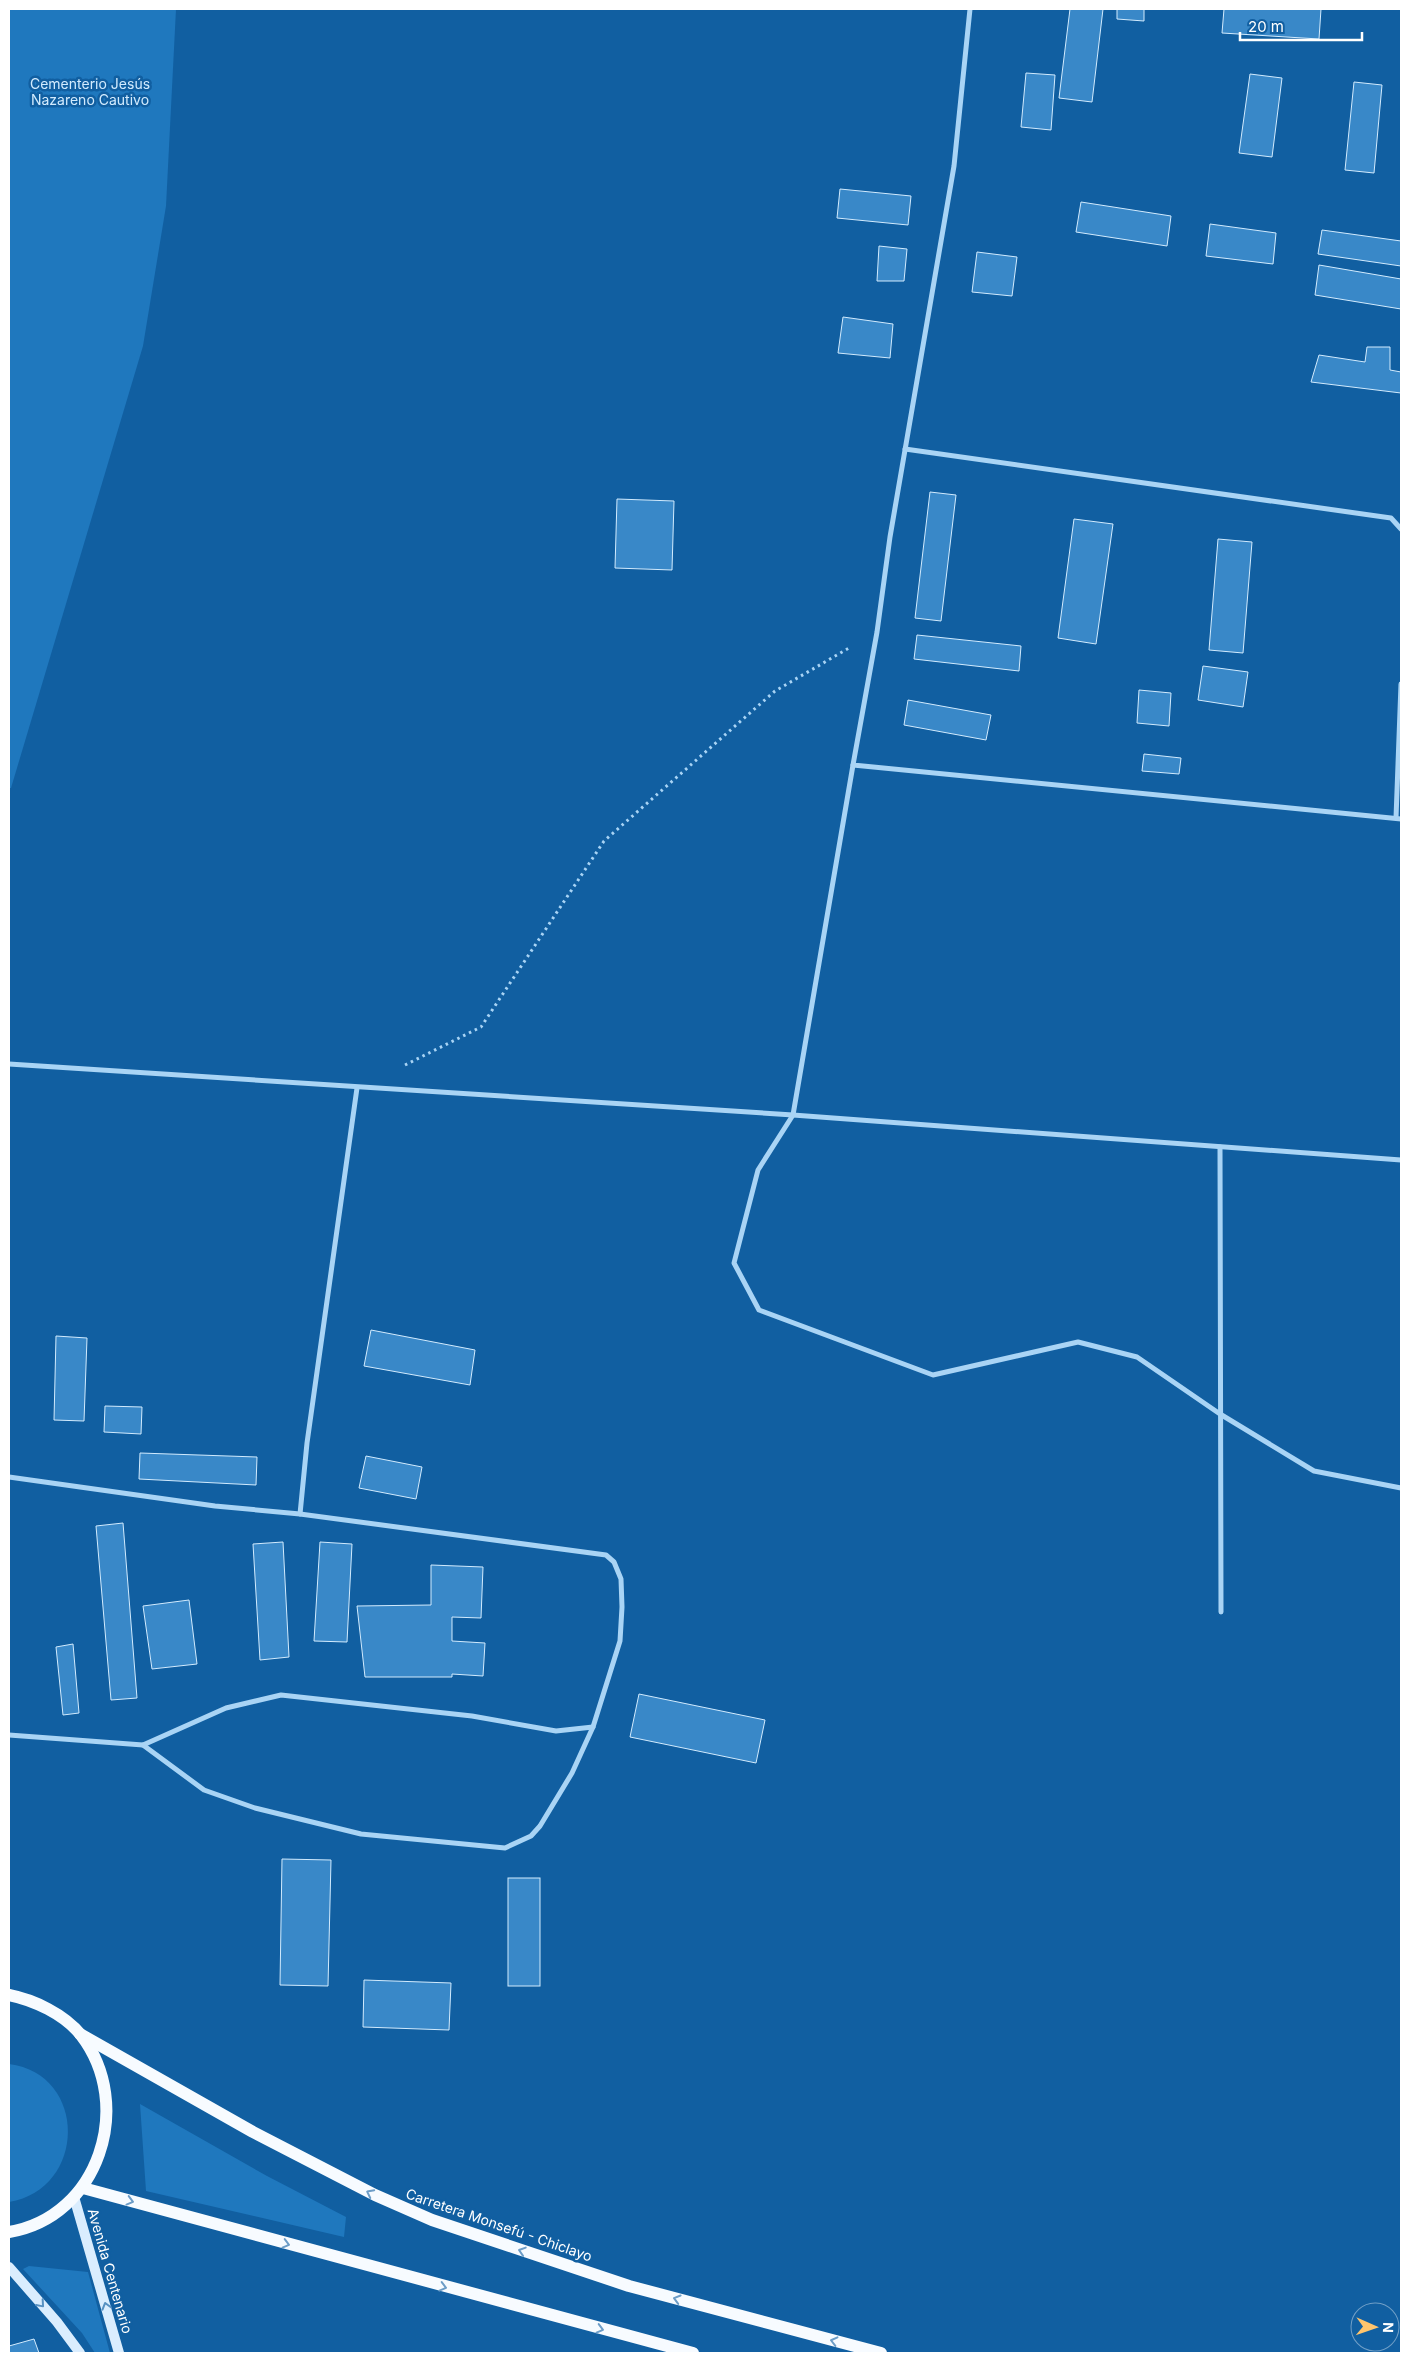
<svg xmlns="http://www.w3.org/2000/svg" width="1410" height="2362" viewBox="0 0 1410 2362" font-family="Inter,sans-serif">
<rect width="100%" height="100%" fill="#115fa1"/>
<g fill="#1f78be">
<path d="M9,9h167l-10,197 -23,140 -132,442h-2z"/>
<path d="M9,2064c79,10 78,125 0,138z"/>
<path d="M140,2104l127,72 79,41 -2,20 -198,-46z"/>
<path d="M29,2266l59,6 22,81h-15l-13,-20 -59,-64z"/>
</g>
<g fill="#3988c8" stroke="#d2ebfe">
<path d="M1070,9h33l-11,93 -33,-4z"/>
<path d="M1117,9h27v12l-27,-2z"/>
<path d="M1224,9h97l-2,30 -97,-6z"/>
<path d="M1026,73l29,2 -4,55 -30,-3z"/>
<path d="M1250,74l32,4 -10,79 -33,-4z"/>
<path d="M1354,82l28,3 -8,88 -29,-3z"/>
<path d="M840,189l71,7 -3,29 -71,-7z"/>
<path d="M1081,202l90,14 -4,30 -91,-14z"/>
<path d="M1210,224l66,9 -3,31 -67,-8z"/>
<path d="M1322,230l79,11v25l-83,-12z"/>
<path d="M879,246l28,3 -3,32h-27z"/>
<path d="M977,252l40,5 -5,39 -40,-4z"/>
<path d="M1319,265l82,14v30l-86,-14z"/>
<path d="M843,317l50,7 -3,34 -52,-5z"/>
<path d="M1367,347h23v23l11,2v21l-90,-11 8,-27 46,7z"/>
<path d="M930,492l26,3 -15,126 -26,-3z"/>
<path d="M617,499l57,2 -2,69 -57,-2z"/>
<path d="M1074,519l39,5 -17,120 -38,-6z"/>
<path d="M1218,539l34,3 -9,111 -34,-3z"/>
<path d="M917,635l104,11 -2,25 -105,-12z"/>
<path d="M1203,666l45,6 -5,35 -45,-7z"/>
<path d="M1139,690l32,3 -2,33 -32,-3z"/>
<path d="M908,700l83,15 -5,25 -82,-15z"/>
<path d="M1144,754l37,4 -2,16 -37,-3z"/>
<path d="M371,1330l104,20 -5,35 -106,-19z"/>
<path d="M56,1336l31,2 -3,83 -30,-1z"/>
<path d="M105,1406l37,1 -1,27 -37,-2z"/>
<path d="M140,1453l117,4 -1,28 -117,-6z"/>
<path d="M366,1456l56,11 -6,32 -57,-11z"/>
<path d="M123,1523l14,175 -26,2 -15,-174z"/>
<path d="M283,1542l6,115 -29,3 -7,-116z"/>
<path d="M320,1542l32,2 -5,98 -33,-1z"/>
<path d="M431,1565l52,2 -2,51 -29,-1v24l33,2 -2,33 -31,-2v3h-87l-8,-71 74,-1z"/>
<path d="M189,1600l8,64 -45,5 -9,-63z"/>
<path d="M73,1644l6,69 -16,2 -7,-68z"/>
<path d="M639,1694l126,26 -9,43 -126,-26z"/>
<path d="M282,1859l49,1 -3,126 -48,-1z"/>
<rect x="508" y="1878" width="32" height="108"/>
<path d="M364,1980l87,3 -2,47 -86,-3z"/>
<path d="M34,2339l5,14h-30v-7z"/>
</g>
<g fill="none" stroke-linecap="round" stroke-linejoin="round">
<path stroke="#a9d4f5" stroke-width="3" stroke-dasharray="2.5 4" stroke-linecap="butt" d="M405,1065l76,-38 123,-186 171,-150 74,-43"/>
<g stroke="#a9d4f5" stroke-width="5">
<path d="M970,9l-16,157 -64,371 -13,95 -24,133 548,54"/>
<path d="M905,449l486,69 10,11"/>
<path d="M853,765l-60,350 -35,55 -24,93 25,47 174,65 145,-33 59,15 83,57 94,57 87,17"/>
<path d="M1396,818l5,-134"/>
<path d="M9,1064l784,51 608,45"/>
<path d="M1220,1147l1,465"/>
<path d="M9,1477l206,29 85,8 306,41 8,7 7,17 1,28 -2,34 -27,86 -21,46 -32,53 -9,10 -26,12 -144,-14 -106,-26 -51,-18 -61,-45 -134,-10"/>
<path d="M300,1514l7,-71 50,-355"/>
<path d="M143,1745l83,-37 55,-13 191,21 84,15 37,-4"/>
</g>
<g stroke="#daedfe" stroke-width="10">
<path d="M74,2197l45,156"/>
<path d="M9,2267l48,55 23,31"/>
</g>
<g stroke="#f7fbff" stroke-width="12">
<path d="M9,1995c25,5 55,19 72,40 54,70 18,182 -72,197"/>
<path d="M80,2034l173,98 122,63 57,25 197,66 252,67"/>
<path d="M83,2188l610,165"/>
</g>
</g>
<defs><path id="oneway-chevron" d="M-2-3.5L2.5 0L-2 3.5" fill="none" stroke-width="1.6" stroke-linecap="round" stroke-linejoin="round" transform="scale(1.25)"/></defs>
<g stroke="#6d9dc7">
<use href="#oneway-chevron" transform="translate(370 2193) rotate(-153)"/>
<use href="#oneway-chevron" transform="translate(130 2201) rotate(15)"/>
<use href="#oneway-chevron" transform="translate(286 2244) rotate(15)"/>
<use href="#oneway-chevron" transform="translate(522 2251) rotate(-162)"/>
<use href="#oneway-chevron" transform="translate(443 2287) rotate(15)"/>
<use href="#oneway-chevron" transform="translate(677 2299) rotate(-164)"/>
<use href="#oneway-chevron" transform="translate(600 2329) rotate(15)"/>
<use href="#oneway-chevron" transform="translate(834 2341) rotate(-166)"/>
</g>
<g stroke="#5791c2">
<use href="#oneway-chevron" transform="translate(41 2304) rotate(49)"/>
<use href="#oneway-chevron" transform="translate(106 2306) rotate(-106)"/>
</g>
<g text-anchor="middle" stroke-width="5" stroke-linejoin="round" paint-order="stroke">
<g font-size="14" fill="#d2ebfe" stroke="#115fa1">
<text x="90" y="89">Cementerio Jesús<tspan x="90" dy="16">Nazareno Cautivo</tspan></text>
</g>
<g font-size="14" fill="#fff" stroke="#115fa1">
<text transform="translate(499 2225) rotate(19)" y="5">Carretera Monsefú - Chiclayo</text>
<text transform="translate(110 2271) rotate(74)" y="5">Avenida Centenario</text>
</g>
</g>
<rect width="1410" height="2362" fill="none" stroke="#ffffff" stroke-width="20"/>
<g transform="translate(1375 2327) rotate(92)"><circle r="24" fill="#115fa1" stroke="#709fc7"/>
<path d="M0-4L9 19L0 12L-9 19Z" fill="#ffc56d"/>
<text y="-8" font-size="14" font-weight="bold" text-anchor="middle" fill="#ffffff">N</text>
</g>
<path d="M1240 32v8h122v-8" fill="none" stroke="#ffffff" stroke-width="2.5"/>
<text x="1248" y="32" font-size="15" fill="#ffffff" stroke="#115fa1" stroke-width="4" paint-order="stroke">20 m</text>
</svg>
